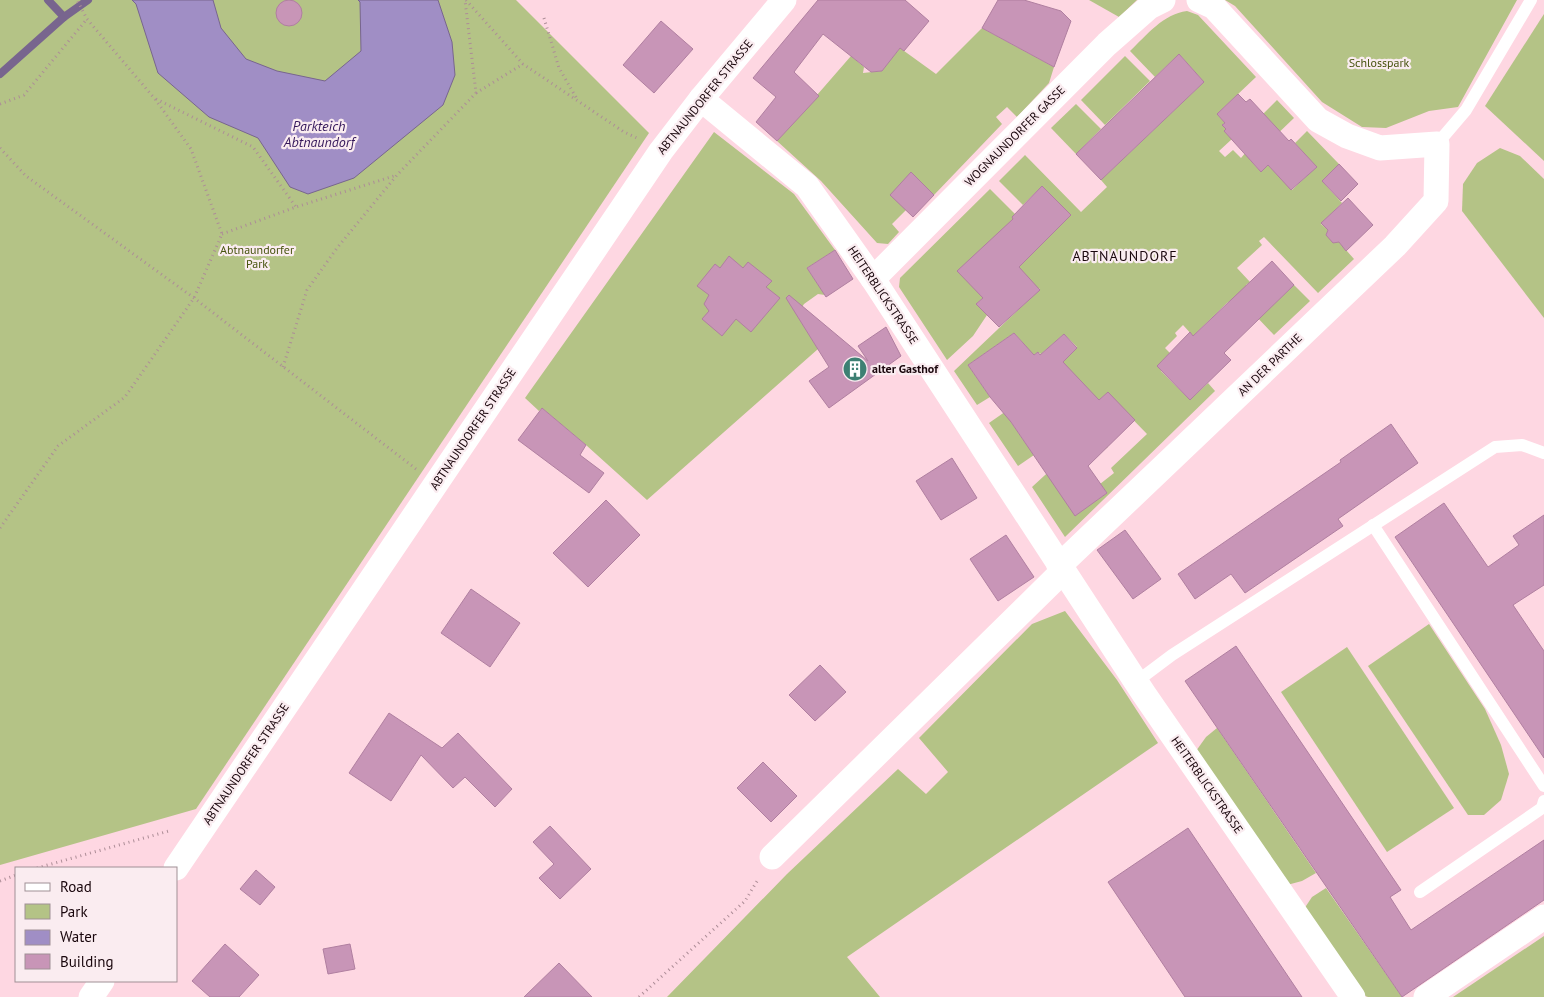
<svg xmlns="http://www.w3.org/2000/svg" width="1544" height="997" viewBox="0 0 1544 997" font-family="'PT Sans',sans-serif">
<rect width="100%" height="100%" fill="#fed7e2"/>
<g fill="#b4c386">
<path d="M0,0h516l133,133 -453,676 -196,56z"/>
<path d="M1089,0h48l-18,17z"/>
<path d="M1225,0h292l-59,107 -29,4 -43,17 -24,-1 -40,-25 -87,-96z"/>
<path d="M1187,11l11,4 58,62 -39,37 8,9 -3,2 4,4 -2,2 8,8 -13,12 6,6 8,-7 8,8 6,-7 16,-37 14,-14 17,18 -44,42 11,12 7,-7 24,25 24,-23 -21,-24 12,-12 32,33 -17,17 20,22 -21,21 7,6 -2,5 7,7h6l15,17 -36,34 -54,-56 -5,4 3,4 -25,23 13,14 -4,3 22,24 26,-24 16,16 -36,34 -37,-39 -10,7 -34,33 -10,-11 -8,8 2,3 -12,12 7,7h-4l-6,6 -2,5 1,5 29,29 18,-17 7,8 -150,146 -33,-50 61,-56 15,16 -26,20 -7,48 32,-22 -7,-9 14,-11 -3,-5 36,-34 -40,-41 -8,7 -88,22 23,33 -16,11 -29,-43 36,-25 52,-51 -13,-13 -23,20 -3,-2 -15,11 3,-17 -12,-13 -46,32 22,32 -13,8 -23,-34 86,-82 -2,-1 -55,10 -7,6 11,11 -14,21 -26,24 -48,-73 1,-9 90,-89 25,25 -3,3 28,28 2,-59 -19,19 -24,-24 26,-26 56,57 26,-25 -6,-7 103,-98 -25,-28 -24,23 -25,-26c17,-16 33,-37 57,-40z"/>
<path d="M1544,14v147l-59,-55z"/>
<path d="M982,28l72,39 -5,16 -32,34 -10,-10 -11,10 6,7 -68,71 -23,-22 -5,37 -14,14 7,8 -11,12 -11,-1 -56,-62 -44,-40 74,-85 13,11 -1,6 18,-2 19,-23 36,26z"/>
<path d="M1125,56l25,25 -45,44 -24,-25z"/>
<path d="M1076,104l25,25 -25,25 -25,-26z"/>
<path d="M714,132l80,62 41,56 -28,18 18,27 -7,-1 -14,10 -7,11 21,34 -171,151 -61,-55 -44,-37 -3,3 -14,-13z"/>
<path d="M1500,148l20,8 24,23v139l-82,-107 1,-27 14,-21z"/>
<path d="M1065,611l52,69 41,63 -311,214 33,40h-213l120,-123 111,-105 28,25 22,-22 -29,-34 113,-114z"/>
<path d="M1429,624l56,85 16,36 8,29 -8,26 -17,15h-16l-100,-149z"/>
<path d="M1347,647l107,161 -67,44 -106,-160z"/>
<path d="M1217,728l99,145 -14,8 -15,4 -91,-134 10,-14z"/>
<path d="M1326,888l76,109h-34l-8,-3 -56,-85 8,-12z"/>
<path d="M1544,936v61h-91z"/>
</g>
<path fill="#a08ec5" stroke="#78658e" d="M132,0h81l8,28 25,31 31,12 48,10 36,-30 -1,-49 -2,-2h80l14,42 3,33 -12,30 -89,73 -46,16 -18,-7 -32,-49 -49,-21 -51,-44 -22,-69z"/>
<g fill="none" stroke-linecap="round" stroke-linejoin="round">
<g stroke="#78658e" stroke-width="8">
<path d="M48,0l16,17"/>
<path d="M0,74l64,-57 24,-17"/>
</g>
</g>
<g fill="#c895b7" stroke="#b07fa0">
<circle cx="289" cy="13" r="13"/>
<path d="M818,0h87l24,21 -25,30 -4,-3 -18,23 -11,1 -48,-38 -29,38 25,24 -42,45 -21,-19 20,-25 -23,-19z"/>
<path d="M998,0h26l37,11 10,10 -17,46 -72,-39z"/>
<path d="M661,21l32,28 -39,44 -31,-28z"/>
<path d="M1179,54l25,28 -103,98 -25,-26z"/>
<path d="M1238,94l8,8 4,-3 39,42 2,-2 26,28 -26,23 -23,-25 -7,7 -37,-41 2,-2 -4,-4 3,-2 -8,-9z"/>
<path d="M1339,164l19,20 -17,17 -19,-20z"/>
<path d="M911,172l23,23 -21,22 -23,-22z"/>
<path d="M1042,186l29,29 -52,52 21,23 -41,37 -23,-23 7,-6 -26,-27 56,-52 -1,-2z"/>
<path d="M1348,198l25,27 -27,26 -7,-9 -6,1 -7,-8 2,-5 -7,-7z"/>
<path d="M835,250l18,29 -27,18 -19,-29z"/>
<path d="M729,256l14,12 5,-6 24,19 -6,6 14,11 -29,34 -15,-13 -14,17 -20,-17 7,-8 -5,-7 5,-9 -12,-9 18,-22 5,4z"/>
<path d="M1272,261l22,24 -70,68 7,7 -41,40 -33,-34 33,-34 3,4z"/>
<path d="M789,295l79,66 -10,-15 28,-19 15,29 -72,52 -20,-27 20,-14 -43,-69z"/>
<path d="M1014,333l20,22 4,-3 2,3 24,-21 13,14 -14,14 36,38 9,-8 27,28 -47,46 19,27 -32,23 -64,-94 -21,-25 -22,-32z"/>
<path d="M542,408l44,37 -6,10 24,18 -15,20 -71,-53z"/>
<path d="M1391,424l27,39 -80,56 5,7 -98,67 -14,-19 -36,25 -17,-25 163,-112 -1,-2z"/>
<path d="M952,458l25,40 -36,22 -25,-39z"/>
<path d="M606,500l34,35 -52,52 -35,-34z"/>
<path d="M1444,503l44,64 31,-22 -6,-9 31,-21v70l-31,20 31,46v107l-149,-221z"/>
<path d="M1125,530l36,49 -28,20 -36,-49z"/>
<path d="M1006,535l28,42 -36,24 -28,-42z"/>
<path d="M471,589l49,34 -30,44 -49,-34z"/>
<path d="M1236,646l165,244 -11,7 21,33 133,-90v60l-142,97 -217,-316z"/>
<path d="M820,665l26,27 -31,29 -26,-26z"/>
<path d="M389,713l53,35 16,-15 54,56 -17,18 -30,-30 -12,11 -32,-33 -30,46 -42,-28z"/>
<path d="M763,762l34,34 -26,26 -34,-34z"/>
<path d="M550,826l41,43 -31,30 -21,-21 15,-14 -21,-22z"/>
<path d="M1188,828l114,169h-117l-77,-115z"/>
<path d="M256,870l19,17 -15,18 -20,-16z"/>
<path d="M225,944l34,31 -20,22h-29l-18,-16z"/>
<path d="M350,944l5,25 -27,5 -5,-25z"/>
<path d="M559,963l33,34h-68z"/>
</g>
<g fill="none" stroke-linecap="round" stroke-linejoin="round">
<g stroke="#ad8d97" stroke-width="3" stroke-dasharray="1 4" stroke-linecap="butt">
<path d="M466,0l57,64 101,68 15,7"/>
<path d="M544,18l15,50 18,31"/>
<path d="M476,93l47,-29"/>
<path d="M156,99l97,48 43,60"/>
<path d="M0,104l24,-9 63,-76"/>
<path d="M0,148l26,28 168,122 222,171"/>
<path d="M222,234l74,-27 101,-32"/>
<path d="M283,367l24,-77 30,-42 60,-73 79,-82 -11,-93"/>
<path d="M0,528l58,-82 67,-49 69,-99 28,-64 -31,-85 -36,-50 -68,-80 -10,-19"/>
<path d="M37,868l132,-37"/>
<path d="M0,881l16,-6"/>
<path d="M639,997l106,-96 14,-23"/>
</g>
<g stroke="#fff" stroke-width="12">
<path d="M1437,144l29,-34 65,-110"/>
<path d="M1373,525l171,261"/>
<path d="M1136,682l36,-27 323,-208 27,-2 22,8"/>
<path d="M1420,892l122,-84 2,-7"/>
</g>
<g stroke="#fff" stroke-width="25">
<path d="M701,99l106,87 66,93 271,415 209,303"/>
<path d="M873,279l234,-235 42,-37 14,-7"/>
<path d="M1059,566l336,-320 41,-45 1,-57 -57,4 -33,-12 -29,-16 -104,-113 -15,-7"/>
<path d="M772,857l291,-286"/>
<path d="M176,868l485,-717 40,-52 83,-99"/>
<path d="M91,997l11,-16"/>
<path d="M1426,997l118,-80"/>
</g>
</g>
<defs>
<symbol id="building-disc" viewBox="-11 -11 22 22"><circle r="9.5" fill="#3d8073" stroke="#faecf0"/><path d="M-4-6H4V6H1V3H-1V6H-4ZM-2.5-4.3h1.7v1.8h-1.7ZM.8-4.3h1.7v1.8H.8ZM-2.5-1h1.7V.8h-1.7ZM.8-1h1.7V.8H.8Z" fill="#fff"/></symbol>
</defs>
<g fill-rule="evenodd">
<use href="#building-disc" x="841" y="355" width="28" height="28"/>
</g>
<g text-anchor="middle" stroke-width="4.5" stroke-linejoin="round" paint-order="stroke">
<g font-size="12" fill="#48540f" stroke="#faecf0">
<text x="1379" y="67">Schlosspark</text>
<text x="257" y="254">Abtnaundorfer<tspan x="257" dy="14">Park</tspan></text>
</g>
<g font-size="12" fill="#19060c" stroke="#faecf0">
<text transform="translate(705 97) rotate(-51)" y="4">ABTNAUNDORFER STRASSE</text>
<text transform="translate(1015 136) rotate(-45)" y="4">WOGNAUNDORFER GASSE</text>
<text transform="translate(883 295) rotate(56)" y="4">HEITERBLICKSTRASSE</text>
<text transform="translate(1270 365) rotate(-44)" y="4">AN DER PARTHE</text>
<text transform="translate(473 429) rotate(-56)" y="4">ABTNAUNDORFER STRASSE</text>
<text transform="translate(246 764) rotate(-56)" y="4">ABTNAUNDORFER STRASSE</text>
<text transform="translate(1207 785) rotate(55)" y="4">HEITERBLICKSTRASSE</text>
</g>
<g font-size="12" font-weight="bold" fill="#19060c" stroke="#faecf0" text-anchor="start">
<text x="872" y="373">alter Gasthof</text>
</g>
<g font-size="14" font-style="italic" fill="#34175a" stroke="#faecf0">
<text x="319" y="131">Parkteich<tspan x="319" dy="16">Abtnaundorf</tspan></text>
</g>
<g font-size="14" letter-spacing="1" fill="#19060c" stroke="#faecf0">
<text x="1125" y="261">ABTNAUNDORF</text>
</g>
</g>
<rect x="15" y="867" width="162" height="115" fill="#faecf0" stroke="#a09095"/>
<rect x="25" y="883" width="25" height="8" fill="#ffffff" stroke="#a09095"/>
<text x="60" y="892" font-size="15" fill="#19060c">Road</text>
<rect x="25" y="904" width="25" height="15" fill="#b4c386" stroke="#a09095"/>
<text x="60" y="917" font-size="15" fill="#19060c">Park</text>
<rect x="25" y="930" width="25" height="15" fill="#a08ec5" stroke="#a09095"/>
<text x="60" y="942" font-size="15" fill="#19060c">Water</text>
<rect x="25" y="954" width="25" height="15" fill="#c895b7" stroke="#a09095"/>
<text x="60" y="967" font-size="15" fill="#19060c">Building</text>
</svg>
